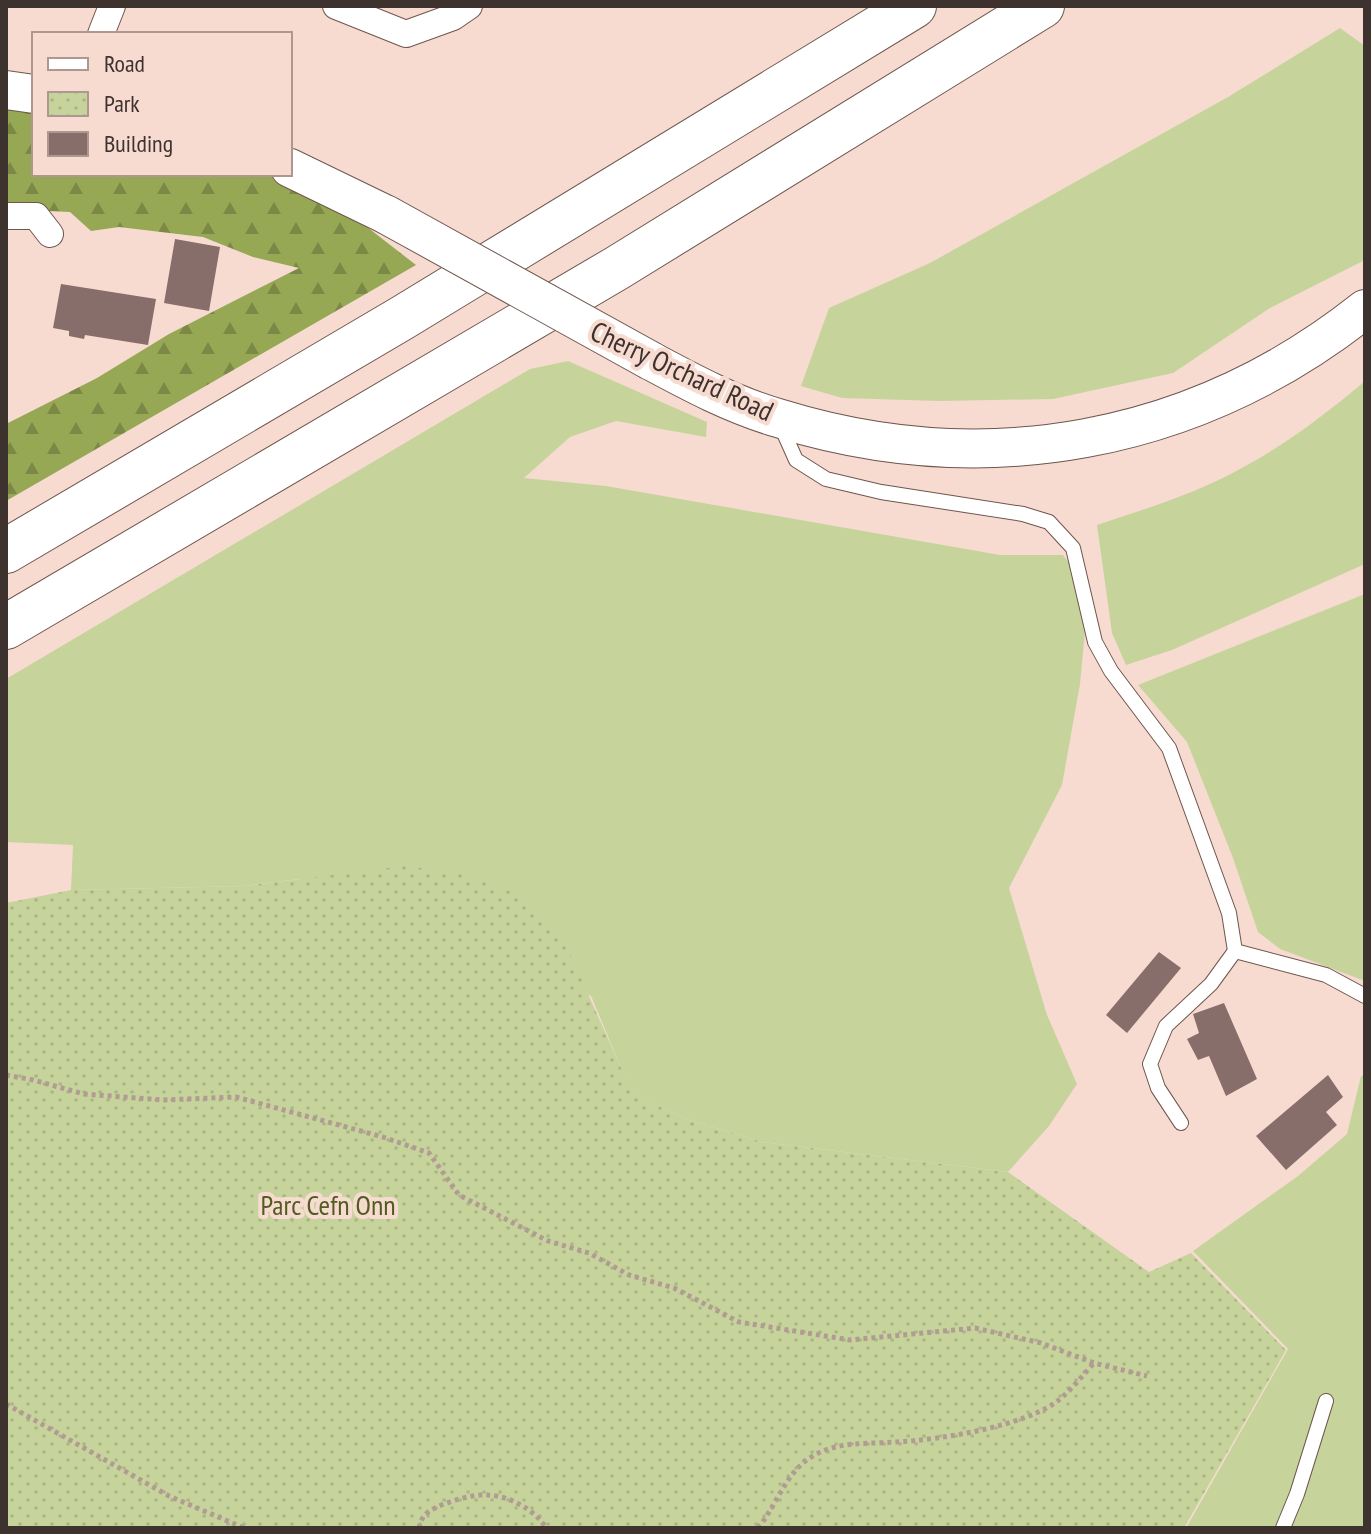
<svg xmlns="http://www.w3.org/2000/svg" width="1371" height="1534" viewBox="0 0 1371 1534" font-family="'PT Sans Narrow',sans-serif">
<defs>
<pattern id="forest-firs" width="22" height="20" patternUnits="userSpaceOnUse" patternTransform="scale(2)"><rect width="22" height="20" fill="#96a854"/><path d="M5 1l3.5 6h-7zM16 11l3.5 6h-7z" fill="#7c8946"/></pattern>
<pattern id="park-dots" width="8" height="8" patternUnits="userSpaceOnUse" patternTransform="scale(2)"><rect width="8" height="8" fill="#c6d49c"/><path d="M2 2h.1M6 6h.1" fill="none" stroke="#abb687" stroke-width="1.8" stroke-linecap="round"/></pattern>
</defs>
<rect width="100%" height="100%" fill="#f7dbd1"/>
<g fill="#c6d49c">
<path d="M1340,28l25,18v213l-4,3 -91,46 -97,65 -120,26 -114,2 -97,-3 -41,-12 28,-78 101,-45 298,-166z"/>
<path d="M568,361l139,61 -1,15 -90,-16 -46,16 -46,41 82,8 394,69h63l15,20 9,35 -7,74 -18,101 -53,103 38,127 30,69 -28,42 -41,46 -246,-30 -76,-23 -54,-25 -41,-98 -292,-117 -55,7 -173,4 2,-45 -67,-3v-163l524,-310z"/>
<path d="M1365,381v183l-193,86 -46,15 -14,-32 -15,-108c48,-16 98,-31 143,-56 45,-24 86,-55 125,-88z"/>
<path d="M1365,594v387l-85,-32 -22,-17 -25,-74 -46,-116 -49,-57z"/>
<path d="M1365,1075v453h-179l102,-179 -95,-98 105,-75 49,-42 14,-58z"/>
</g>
<path fill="url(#forest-firs)" d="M6,103l28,3v68h239l94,53 49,38 -410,236v-77l91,-46 72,-44 130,-66 -46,-11 -50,-20 -84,-10 -28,4 -21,-19 -64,-3z"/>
<path fill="url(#park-dots)" d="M404,866l58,7 62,24 36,35 73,162 53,25 76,23 246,30 141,100 42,-19 95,97 -102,178h-1178v-625l65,-13 173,-4z"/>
<g fill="#886e6a">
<path d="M175,239l45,8 -11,64 -45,-8z"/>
<path d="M61,284l95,15 -8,46 -63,-10 -1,4 -15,-3v-5l-16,-3z"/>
<path d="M1159,952l22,16 -54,65 -21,-18z"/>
<path d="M1224,1003l33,76 -31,17 -17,-40 -11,4 -11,-21 12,-6 -6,-19z"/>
<path d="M1328,1075l15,22 -17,15 11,13 -51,45 -30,-34z"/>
</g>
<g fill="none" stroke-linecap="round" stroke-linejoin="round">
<defs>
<g id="lane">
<path d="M779,422l17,38 30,19 55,13 142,22 26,8 24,26 22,94 16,29 58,77 60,165 6,38 91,24 39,21"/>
<path d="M1181,1123l-23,-35 -8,-24 16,-38 45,-42 24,-33"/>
<path d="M1283,1528l14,-34 29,-93"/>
</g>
<g id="street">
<path d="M336,6l70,28 47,-17 16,-11"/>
<path d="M101,34l11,-28"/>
<path d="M6,216h30l14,18"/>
</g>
<g id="secondary">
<path d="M6,90l28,4"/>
<path d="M290,168l97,47"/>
<path d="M651,361c41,22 82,44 127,57 207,64 417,26 587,-109"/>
</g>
<g id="highway">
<path d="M6,551l396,-233 512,-312"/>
<path d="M6,627l611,-359 425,-262"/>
</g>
</defs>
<use href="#lane" stroke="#6e564d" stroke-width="16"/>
<use href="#street" stroke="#6e564d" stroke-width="28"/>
<use href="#secondary" stroke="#6e564d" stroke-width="40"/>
<use href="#highway" stroke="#6e564d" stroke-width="46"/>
<g stroke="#b19b93" stroke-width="5" stroke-dasharray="4 4" stroke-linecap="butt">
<path d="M6,1075l27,5 51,14 79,6 73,-3 147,40 46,16 30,42 89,46 41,12 40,22 45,13 65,34 111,18 125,-12 66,15 53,20 53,13"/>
<path d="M6,1404l163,92 75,32"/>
<path d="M419,1528c1,-4 2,-8 5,-12 8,-11 50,-23 64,-21 22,1 47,15 58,33"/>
<path d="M758,1528c19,-23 28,-57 55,-72 25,-15 55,-12 83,-14 42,-2 132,-16 164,-43 13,-11 23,-24 34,-36"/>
</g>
<use href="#lane" stroke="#fff" stroke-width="14"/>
<use href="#street" stroke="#fff" stroke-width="26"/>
<use href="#secondary" stroke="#fff" stroke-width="38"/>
<use href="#highway" stroke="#fff" stroke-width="44"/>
<defs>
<path id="secondary-bridge" d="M387,215l264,146"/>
</defs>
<use href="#secondary-bridge" stroke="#6e564d" stroke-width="40" stroke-linecap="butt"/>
<use href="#secondary-bridge" stroke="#fff" stroke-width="38"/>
</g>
<g text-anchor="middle" stroke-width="8" stroke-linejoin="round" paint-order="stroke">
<g font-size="28" fill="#3d322e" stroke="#f7dbd1">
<text transform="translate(682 371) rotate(25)" y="10">Cherry Orchard Road</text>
</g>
<g font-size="28" fill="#515c21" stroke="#f7dbd1">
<text x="328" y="1215">Parc Cefn Onn</text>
</g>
</g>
<rect width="1371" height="1534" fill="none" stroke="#3d322e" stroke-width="16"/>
<rect x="32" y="32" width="260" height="144" fill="#f7dbd1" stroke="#ad9790" stroke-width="2"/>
<rect x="48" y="58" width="40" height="12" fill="#ffffff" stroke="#ad9790" stroke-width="2"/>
<text x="104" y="72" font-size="24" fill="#3d322e">Road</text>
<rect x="48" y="92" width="40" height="24" fill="url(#park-dots)" stroke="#ad9790" stroke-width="2"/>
<text x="104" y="112" font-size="24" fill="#3d322e">Park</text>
<rect x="48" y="132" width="40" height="24" fill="#886e6a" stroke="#ad9790" stroke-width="2"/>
<text x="104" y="152" font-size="24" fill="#3d322e">Building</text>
</svg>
